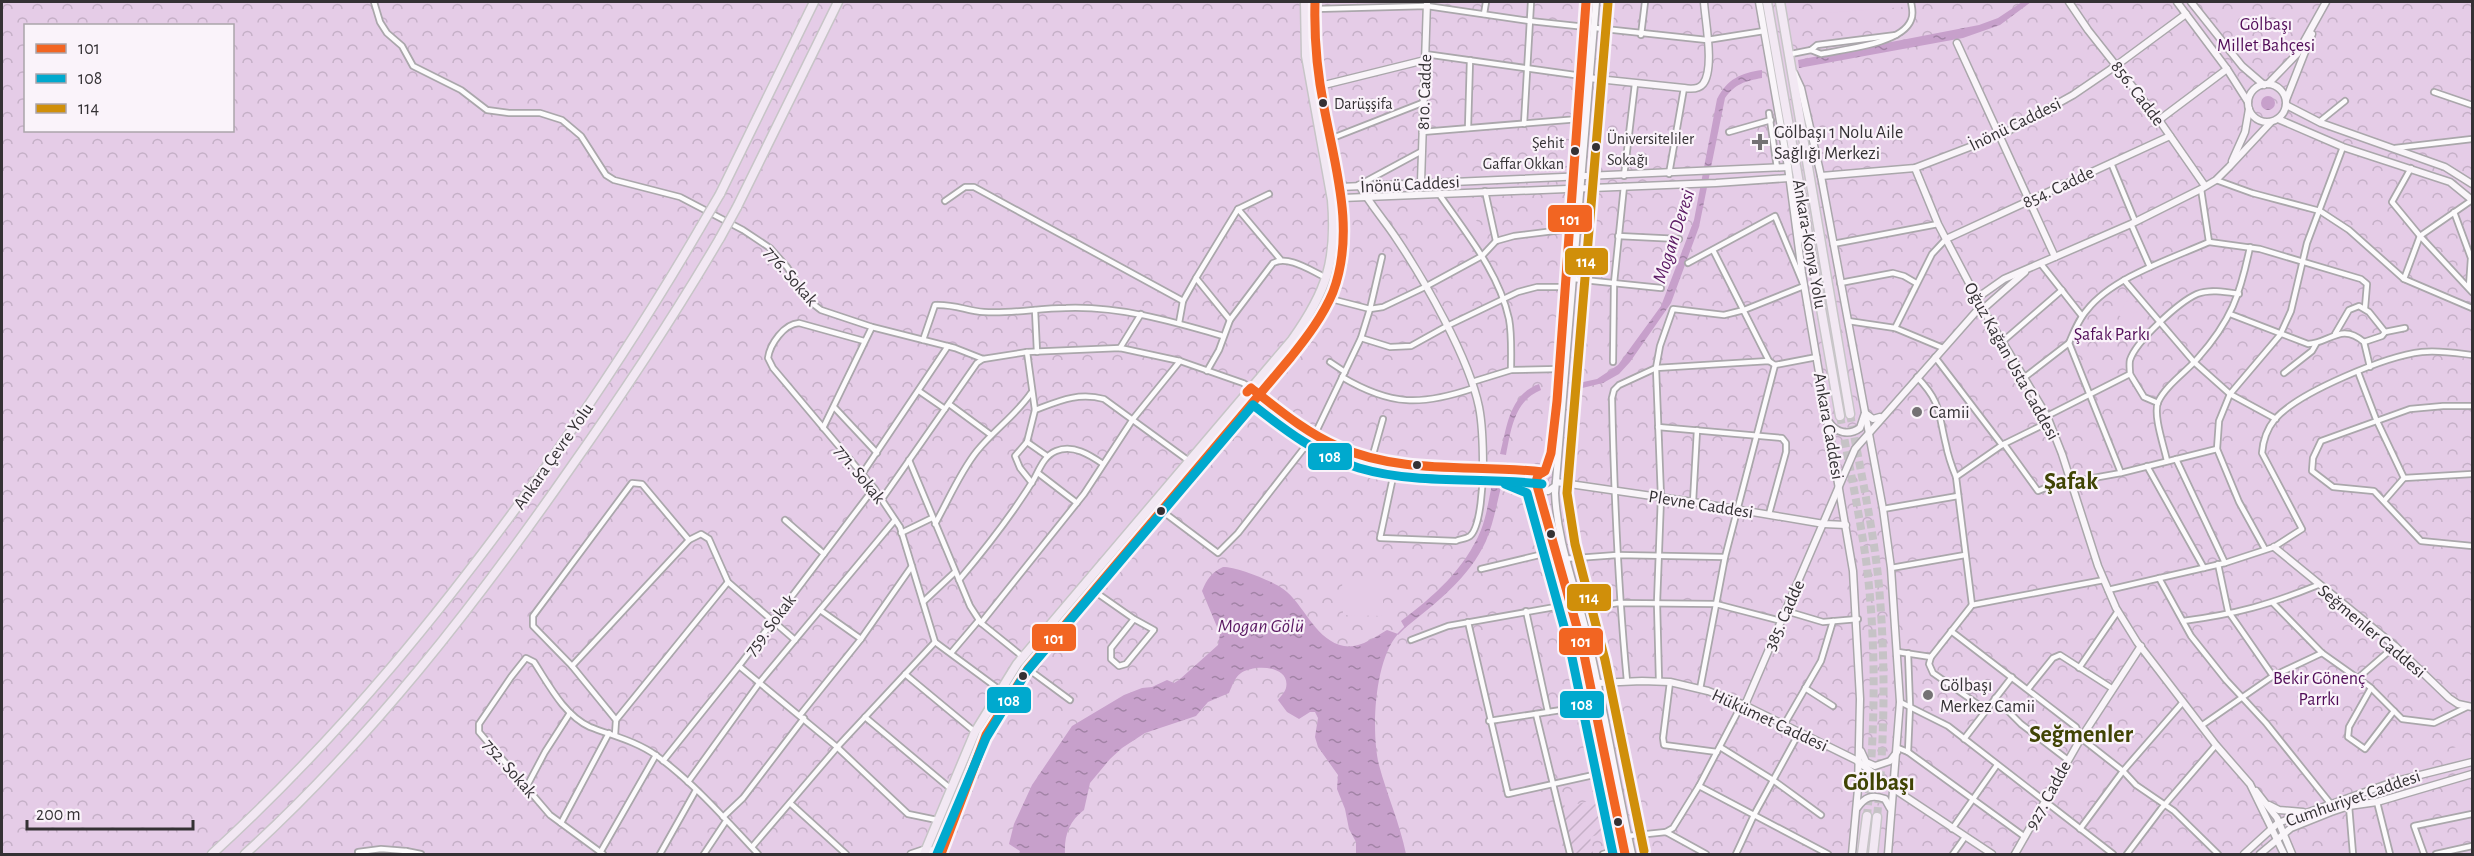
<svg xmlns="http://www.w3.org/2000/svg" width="2474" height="856" viewBox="0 0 2474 856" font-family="'Alegreya Sans',sans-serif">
<defs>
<pattern id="park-crowns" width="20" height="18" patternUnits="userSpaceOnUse" patternTransform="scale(1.5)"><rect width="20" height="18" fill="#e5cce7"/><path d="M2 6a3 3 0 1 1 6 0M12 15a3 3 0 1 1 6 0" fill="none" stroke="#c5b0c7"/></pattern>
<pattern id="garden-furrows" width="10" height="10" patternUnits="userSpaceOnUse" patternTransform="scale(1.5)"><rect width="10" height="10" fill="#e5cce7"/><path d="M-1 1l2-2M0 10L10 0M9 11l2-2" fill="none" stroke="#c5b0c7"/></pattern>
<pattern id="water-ripples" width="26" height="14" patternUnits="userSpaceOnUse" patternTransform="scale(1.5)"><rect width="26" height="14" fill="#c7a0cb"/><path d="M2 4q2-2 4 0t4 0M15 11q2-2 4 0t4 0" fill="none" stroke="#a283a6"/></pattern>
</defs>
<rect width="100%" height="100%" fill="#ebe7eb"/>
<path fill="url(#park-crowns)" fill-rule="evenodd" d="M2,2h2470v852h-2470zM26,26h206v104h-206z"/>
<path fill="url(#garden-furrows)" d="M1606,797l6,34 -22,6 3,16 -19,1 -13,-50h3l1,3z"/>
<g fill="#e5cce7">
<path d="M1825,2h78l1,5 -78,6z"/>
<path d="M1473,216l15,20 -12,8 -14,-20z"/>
<path d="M2130,298l11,9 -12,15 -12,-8z"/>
<path d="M1342,578h41v38l-40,-1z"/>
<path d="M2472,743v15l-19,5 -4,-14z"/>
</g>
<g fill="url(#water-ripples)">
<path d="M2022,2h9l-31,23 -37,13 -164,30 -1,-8 181,-35 19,-7z"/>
<path d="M1762,70v8c-17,3 -27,6 -37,20l-26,129 -28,76 -41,59 -11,12 -16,9 -29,7v-6l23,-5 21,-14 43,-59 33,-86 23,-121c10,-20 24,-26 45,-29z"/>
<circle cx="2268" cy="103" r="7"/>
<path d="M1539,384l2,6c-27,11 -30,40 -35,65l-6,-1c7,-27 9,-59 39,-70z"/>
<path d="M1493,480l9,3c-5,19 -8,39 -16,58 -17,37 -50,62 -81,87l-4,-7c32,-24 64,-52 80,-91 6,-15 8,-33 12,-50z"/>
<path d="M1223,567c15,0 53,15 64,25 19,17 30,49 57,54 15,3 31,-9 43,-16l11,4c-24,27 -27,98 -19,131 8,30 21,59 27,89h-50v-12l-7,-13 -4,-20 -8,-20 1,-14 -20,-28 -3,-10 3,-19 -3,-6h-5l-11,7 -12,-7 -9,-12c2,-3 7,-8 8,-12 5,-23 -32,-24 -45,-15 -6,4 -9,13 -12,20l-21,9 -12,14 -51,17 -23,15 -12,11 -20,24 -6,27c-15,11 -20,26 -19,44h-46l1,-3 -11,-7 5,-20 18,-39 40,-59 52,-31 18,-7 10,-1 15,-7 7,3 5,-3 39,-35 2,-11 -18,-43c5,-12 9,-18 21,-24z"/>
</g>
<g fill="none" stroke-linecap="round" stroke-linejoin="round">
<path stroke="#c7a0cb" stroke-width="1.5" d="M1398,634l8,-8"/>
<g stroke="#c6c3c6" stroke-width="8" stroke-dasharray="8 4" stroke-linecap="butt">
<path d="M1850,414c10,54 22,108 28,162 8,81 7,161 -1,241"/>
<path d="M1840,416c9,48 19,96 26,144 11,85 9,171 1,256"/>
</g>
<defs>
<g id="street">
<path d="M374,2l6,20 7,11 15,13 11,20 48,24 26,20 22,3h31l22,7 19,16 25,39 8,5 66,17 63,33 27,18 17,19 21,33 13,10 51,17 83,21 28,11 44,-7 93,-4 60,13 63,22 8,5"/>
<path d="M1315,9l112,-3 103,15 177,19 57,-9"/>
<path d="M1484,14l2,-12"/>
<path d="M1641,35l4,-33"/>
<path d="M1811,50l10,4c23,-5 81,-10 90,-34 3,-6 1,-12 0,-18"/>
<path d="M1425,54l157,22"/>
<path d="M1791,54l20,-4 6,-5 79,-10"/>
<path d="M2434,92l38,13"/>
<path d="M1769,113l8,55"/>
<path d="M2319,122l26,-21"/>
<path d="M1524,124l7,-122"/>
<path d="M1468,128l2,-68"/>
<path d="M1422,132l157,-13"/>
<path d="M1729,132l42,-12"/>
<path d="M1330,139l92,-36"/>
<path d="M2395,148l77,-9"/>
<path d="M2111,163l24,58"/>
<path d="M2411,168l-19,34 28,34 52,56"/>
<path d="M1669,174l15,-86"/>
<path d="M1624,176l11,-92"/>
<path d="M2216,180l36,13 68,18 29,19 55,49 68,29"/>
<path d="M1359,185l63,-34"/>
<path d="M1485,191l11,50"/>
<path d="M1439,194c26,38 60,78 70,125 3,16 2,34 2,51"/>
<path d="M945,201l20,-14h9l209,114"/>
<path d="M1238,209l31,-15"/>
<path d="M2454,212l17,46 -2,29"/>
<path d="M2131,224l19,43"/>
<path d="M1618,236l61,3"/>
<path d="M2209,242l51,7 101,30 6,5 -2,24"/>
<path d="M1833,244l105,-20"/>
<path d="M1713,250l56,111"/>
<path d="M2041,264l41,52"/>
<path d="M1574,279l87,9"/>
<path d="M2404,279l16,-43 52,-36"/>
<path d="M2124,280l70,82 36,32 46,25"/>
<path d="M1840,283l53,-10 11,3 12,7"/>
<path d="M1331,299l39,10 13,-2 42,-20 57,-31 14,-15 18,-5 56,-7"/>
<path d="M1035,310l2,42"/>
<path d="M2230,314l78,30c22,-1 33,-22 56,-2l6,25"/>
<path d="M1230,320l-34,-42 42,-69 42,50"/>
<path d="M1848,321l47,7 48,20"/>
<path d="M1179,323l4,-22 13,-23"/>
<path d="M1895,328l37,-74 14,-15"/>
<path d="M2385,332l20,-4"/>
<path d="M2335,334l14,-24 10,-4 10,6 16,20 -3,4 -18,6"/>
<path d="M1361,338l29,9 21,-1 36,-20 71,-34 19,-5h29"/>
<path d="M923,340l12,-35c21,-1 31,6 49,7 27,2 55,-4 82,-4 54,-2 105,13 157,28"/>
<path d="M864,341l-65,-18c-15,1 -29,21 -31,35l5,10 101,120 26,39 35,115 65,48"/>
<path d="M2002,342l60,-52"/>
<path d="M1120,348l21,-34"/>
<path d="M1027,352l8,58 -8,32 20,14"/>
<path d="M1935,357l67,88"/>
<path d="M1330,362l15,10"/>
<path d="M1613,362l1,-79 10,-97"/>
<path d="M1207,371l12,-21 11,-30 43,-57c16,-8 38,8 54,15"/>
<path d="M2358,372l18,47 28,59 68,-4"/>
<path d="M2284,373l28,-22 4,-7"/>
<path d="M2130,374l14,23 14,6"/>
<path d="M1342,377c49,29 79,29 132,11"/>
<path d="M1917,377c25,26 21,36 29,68 2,11 6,22 10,32"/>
<path d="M2025,377l44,-34"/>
<path d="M1472,382l39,-12 48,-1"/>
<path d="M919,391l26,18"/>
<path d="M949,404l42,31"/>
<path d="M2472,406h-29l-33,3 -89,32 -8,17 -1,13 21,16 41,4 47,50 51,5"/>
<path d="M834,407l43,46"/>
<path d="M1035,410c24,-9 43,-18 69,-11l85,62"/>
<path d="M2047,416l83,-42c0,-4 -1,-10 0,-14 6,-19 49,-58 67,-66 13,-5 29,-2 42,0"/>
<path d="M1658,427l124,11 4,5v9l-17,62"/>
<path d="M823,428l49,-101"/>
<path d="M1027,442l-12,14 5,12 12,15"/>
<path d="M2004,444l34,47 32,-13"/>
<path d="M1372,458l11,-39"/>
<path d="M2176,459l49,104"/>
<path d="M909,460l61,146 11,17 42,34"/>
<path d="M2167,461c-3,-15 -14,-45 -9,-59 8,-17 28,-30 40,-44 33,-37 42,-63 52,-111"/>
<path d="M1396,463l-16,75 76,3c4,-2 10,-2 14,-5 11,-9 13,-55 13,-69"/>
<path d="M2147,466l57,102"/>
<path d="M1038,473l39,30"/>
<path d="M2121,473l-52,-130c5,-12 10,-24 18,-33 26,-33 84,-51 122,-68l-8,-53"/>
<path d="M862,474l86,-128"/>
<path d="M2071,482l50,-9 96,-24"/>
<path d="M882,499l95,-136 6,-4"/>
<path d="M2384,501l20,-23"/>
<path d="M1693,502l4,-72"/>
<path d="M1883,509l75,-13"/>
<path d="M1162,511l56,42 20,-20 77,-99 46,-96 9,-29 12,-52"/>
<path d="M785,520l39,34"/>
<path d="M935,524c13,-23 25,-52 42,-73 17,-21 39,-36 54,-58"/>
<path d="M901,533l31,-15"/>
<path d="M2265,549l-26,-47 -22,-53 2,-28 11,-27 50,-59 11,-24 16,-68 36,-96"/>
<path d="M1563,559l54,-4 108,2"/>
<path d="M2218,564l10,47 45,65 49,-23"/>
<path d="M1891,568l74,-13"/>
<path d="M1481,569l75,-18"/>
<path d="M2159,578l32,58 35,44 40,43 64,80"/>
<path d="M959,580c27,-32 53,-65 75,-101 6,-11 10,-23 22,-28 17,-7 34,4 47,13"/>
<path d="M2108,590l117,-27 49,-16 28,-18 -40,-76c1,-13 5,-24 13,-34 24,-27 111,-63 147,-67 16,-2 34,1 50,3"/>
<path d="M1094,591l40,28 20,11 -28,34 -7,2 -8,-7v-11l23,-29"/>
<path d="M923,602l32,-30"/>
<path d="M2273,603l49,50 48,34 32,32 32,4 33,-16"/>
<path d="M1972,605l-16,-128 46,-32 47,-23"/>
<path d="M1581,608l38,-5 97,1 65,17"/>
<path d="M820,610l41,29"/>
<path d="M1526,611l22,101"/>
<path d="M1786,611l37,11 35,-3"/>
<path d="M2183,621c53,-7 86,-16 135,-36"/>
<path d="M1468,622l40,172 99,-22"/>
<path d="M981,623l103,-129 49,-75 47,-58"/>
<path d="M1951,631l125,96 5,11 42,33 13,14 38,26 44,43"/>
<path d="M1411,640l37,-14 124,-22"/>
<path d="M1898,652l33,5 41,-52 132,-25"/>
<path d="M951,653l28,-33"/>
<path d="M1908,653l2,53 -2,46"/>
<path d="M1931,657l-2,7 4,9 53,37"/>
<path d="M572,666l117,-126 12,-6 8,5 19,43 67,58"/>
<path d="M739,666l98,81 71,67 29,6"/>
<path d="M2079,668l39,-57"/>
<path d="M1028,669l42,31"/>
<path d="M905,674l70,58"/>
<path d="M2358,678l37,-32"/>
<path d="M1627,681c-9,-94 -13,-189 -15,-283l2,-8 5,-5 37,-17 113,-7 6,4 42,-8"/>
<path d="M1659,681l-2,-78 4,-106 -5,-129 4,-22 13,-37 51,6 20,-5 60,-24 -29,-70 -87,47"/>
<path d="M1670,682l-7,56 1,7 53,7"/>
<path d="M1805,688l28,18"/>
<path d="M2371,688l-22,39 -1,10 17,12 29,-38"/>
<path d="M1700,689l25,-132 50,-192"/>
<path d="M2028,689l25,-31 7,-3 53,34"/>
<path d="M1995,698l26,26 47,36"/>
<path d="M1900,702l48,24 165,128"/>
<path d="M1536,714l34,140"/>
<path d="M800,715l61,-76 51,-73"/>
<path d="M865,717l86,72"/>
<path d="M616,720l112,-138"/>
<path d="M1489,721l105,-16"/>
<path d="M1784,725l37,-64 12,-40"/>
<path d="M2201,726l72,-50"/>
<path d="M615,735l1,-15 -44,-54 -39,-40v-10l99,-133 10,1 47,56"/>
<path d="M1964,739l48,-62"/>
<path d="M1720,747l53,33 48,35"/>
<path d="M1898,748l10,4 117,85"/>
<path d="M663,761l76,-95 135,-178"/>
<path d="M688,782l72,-100 135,-162"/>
<path d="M527,786l18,-34 25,-39"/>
<path d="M1699,786l129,68"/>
<path d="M2377,802l13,52"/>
<path d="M790,803l56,51"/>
<path d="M2349,806l4,48"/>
<path d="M723,817l20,-19 61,-80"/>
<path d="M561,823l48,-90"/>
<path d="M1952,829l45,-64"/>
<path d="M2080,829l43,-58 60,-69"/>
<path d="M1666,832l7,-4 26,-42 43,-82"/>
<path d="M1628,836l38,-4 40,22"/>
<path d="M752,847l88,-103 95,-102"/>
<path d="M406,851l15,3"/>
<path d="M358,852l23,-3 25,2 -1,3"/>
<path d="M600,853l56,-98"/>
<path d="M603,854l-53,-39 -71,-83v-8l32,-47 15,-19 8,4c15,23 30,53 56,65 23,9 46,14 67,29 38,28 69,64 101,98"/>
<path d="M660,854l36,-64"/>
<path d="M704,854l22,-33"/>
<path d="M1603,854l20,-6"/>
<path d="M1736,854l18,-39 45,-82"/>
<path d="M1953,854l12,-17"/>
<path d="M2127,854l34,-45 55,-64"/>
<path d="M2424,854l-10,-28 58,-12"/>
<path d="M2436,854l36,-8"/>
</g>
<g id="secondary">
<path d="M1586,2l-29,399 -6,52 -6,18 -7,4 -2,7 46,163 43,209"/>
<path d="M1596,2l-41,491c2,49 21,95 32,142 17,73 29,147 45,219"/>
<path d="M1759,2l29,165 14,106 51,298 7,128 -2,90 -6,65"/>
<path d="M2069,2l19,28 71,90 46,66"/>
<path d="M2177,2l50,67 21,33"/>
<path d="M2191,2l51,64 22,19"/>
<path d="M1957,43l98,214"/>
<path d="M1794,73l7,15 20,88 62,333 8,59 9,134 -12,152"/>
<path d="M1588,78l96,10c6,1 15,1 19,-4 12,-15 2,-64 1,-82"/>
<path d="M2268,84l29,-30 29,-52"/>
<circle cx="2267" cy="103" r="19"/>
<path d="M1320,86l105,-26"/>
<path d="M2286,100l26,-66"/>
<path d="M2286,105l35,18 124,44 27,17"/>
<path d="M2278,119l65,28 107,35 22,18"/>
<path d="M2159,120l68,-51"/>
<path d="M2232,161l13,-29 4,-23"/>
<path d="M1915,168l23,56 43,82 66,110 15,38 36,112 18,42 21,34 79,103 34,39 34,70"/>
<path d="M1821,176l94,-8 86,-33 72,-40 44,-30 69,-51"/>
<path d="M1421,182l6,-180"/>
<path d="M1359,185c11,19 25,35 37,53 29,43 73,120 83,169 4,20 4,40 4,60"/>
<path d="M1340,187l448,-20"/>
<path d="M1342,198l374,-15 73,-5"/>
<path d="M1799,204l2,35"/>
<path d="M1946,239l224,-103"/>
<path d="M1977,298l27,-19 127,-55 70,-35 15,-9 13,-13 42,-45"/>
<path d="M1983,309l42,-37"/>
<path d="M1257,392c26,20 54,44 84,56 63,27 135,13 201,24"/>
<path d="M1829,422c7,11 20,14 31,6l5,-15 8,6 7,-2"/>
<path d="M1506,470l31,14 7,7h4l6,-4"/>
<path d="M1556,482l137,20 131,22 22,1"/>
<path d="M2274,547l121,99 54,52 9,6 14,3"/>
<path d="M1598,683l44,-2 28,1 38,9 34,13 114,56 38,29 98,65"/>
<path d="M1745,705l110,-256 126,-143"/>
<path d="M1861,751l5,11 9,4 15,-5 7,-9"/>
<path d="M2256,791l21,27 15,36"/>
<path d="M2269,805l10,5 24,2"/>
<path d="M1857,808c8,-11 15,-14 28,-9l5,9"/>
<path d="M911,854l15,-5 15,4"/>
<path d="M2015,854l66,-116 60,-92"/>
<path d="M2244,854l34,-31 118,-42 76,-19"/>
<path d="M2260,854l31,-26 40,-16 18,-6 28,-4 95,-28"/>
</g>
<g id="highway">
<path d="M1767,2l73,414"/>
<path d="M1780,2l70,412"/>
<path d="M720,194l94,-192"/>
<path d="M737,207l101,-205"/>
<path d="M212,854c130,-119 234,-247 336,-390 54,-77 105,-155 152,-236"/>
<path d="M245,854c124,-113 228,-246 324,-384 53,-75 104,-152 151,-232"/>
<path d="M924,854l51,-122 42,-68 275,-324c35,-49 45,-80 40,-140l-26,-144 -1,-54"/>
<path d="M941,854l45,-119 42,-66 263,-312c19,-24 38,-48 46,-78 14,-47 3,-95 -7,-141 -9,-45 -18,-90 -15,-136"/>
<path d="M1862,854l5,-38"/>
<path d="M1873,854l4,-37"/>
</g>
</defs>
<use href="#street" stroke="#aaa7ab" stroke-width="8"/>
<use href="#secondary" stroke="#aaa7ab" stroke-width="9"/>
<use href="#highway" stroke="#c7c5c7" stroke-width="11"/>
<use href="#street" stroke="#fcfbfc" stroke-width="4.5"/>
<use href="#secondary" stroke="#f9f5f9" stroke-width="6"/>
<use href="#highway" stroke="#f2e8f3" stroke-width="8"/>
<defs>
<g id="highway-bridge">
<path d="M700,228l20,-34"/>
<path d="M720,238l17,-31"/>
</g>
</defs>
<use href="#highway-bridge" stroke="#c7c5c7" stroke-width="11" stroke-linecap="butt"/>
<use href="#highway-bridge" stroke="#f2e8f3" stroke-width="8"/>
<defs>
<g id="bus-1">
<path d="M1586,2l-29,399 -6,52 -6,18 -7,4 -2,7 46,163 43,209"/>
<path d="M1247,392l4,-4c27,21 55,45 88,59 64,28 136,17 204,25"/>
<path d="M941,854l45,-119 42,-66 263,-312c16,-20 32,-41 42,-65 23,-61 2,-125 -9,-185 -7,-35 -10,-70 -9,-105"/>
</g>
<g id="bus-2">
<path d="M1505,484l22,9 43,155 43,206"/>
<path d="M937,854l49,-116 41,-67 226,-266c32,25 66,51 106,63 58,17 122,9 183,16"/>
</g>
<path id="bus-3" d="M1608,3l-41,490 8,51 30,116 39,191"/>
</defs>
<use href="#bus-1" stroke="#faf3fa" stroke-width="14"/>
<use href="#bus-2" stroke="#faf3fa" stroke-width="14"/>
<use href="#bus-3" stroke="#faf3fa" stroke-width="14"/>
<use href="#bus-1" stroke="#f26522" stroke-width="9"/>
<use href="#bus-2" stroke="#00a9ce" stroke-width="9"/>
<use href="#bus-3" stroke="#d08f0a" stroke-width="9"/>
</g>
<g fill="#343134" stroke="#faf3fa" stroke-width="2">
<circle cx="1323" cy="103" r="5"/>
<circle cx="1596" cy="147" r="5"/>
<circle cx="1575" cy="151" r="5"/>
<circle cx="1417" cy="465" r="5"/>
<circle cx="1161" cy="511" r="5"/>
<circle cx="1551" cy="534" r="5"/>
<circle cx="1023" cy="676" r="5"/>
<circle cx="1618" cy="822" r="5"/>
</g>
<g fill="#747174" stroke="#faf3fa" stroke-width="2">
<path d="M1757 133h6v6h6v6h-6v6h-6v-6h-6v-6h6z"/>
<circle cx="1917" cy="412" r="6"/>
<circle cx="1928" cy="695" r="6"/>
</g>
<g text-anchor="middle" stroke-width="4.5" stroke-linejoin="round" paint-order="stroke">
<g font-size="16" fill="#343134" stroke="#faf3fa" text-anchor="start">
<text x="1334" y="109">Darüşşifa</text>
<text x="1607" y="144">Üniversiteliler<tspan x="1607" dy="21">Sokağı</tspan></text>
<text x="1564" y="148" text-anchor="end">Şehit<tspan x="1564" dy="21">Gaffar Okkan</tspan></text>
</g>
<g font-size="18" fill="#510c58" stroke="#faf3fa">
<text x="2266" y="30">Gölbaşı<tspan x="2266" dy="21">Millet Bahçesi</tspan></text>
<text x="2112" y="340">Şafak Parkı</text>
<text x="2319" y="684">Bekir Gönenç<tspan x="2319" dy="21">Parrkı</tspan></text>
</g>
<g font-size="18" fill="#343134" stroke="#faf3fa">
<text transform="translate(1424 92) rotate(-88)" y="6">810. Cadde</text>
<text transform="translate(2138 93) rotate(53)" y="6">856. Cadde</text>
<text transform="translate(2015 124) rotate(-26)" y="6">İnönü Caddesi</text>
<text transform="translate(1410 184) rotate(-3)" y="6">İnönü Caddesi</text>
<text transform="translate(2058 187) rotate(-25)" y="6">854. Cadde</text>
<text transform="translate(1810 244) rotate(80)" y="6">Ankara-Konya Yolu</text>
<text transform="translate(791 276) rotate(49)" y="6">776. Sokak</text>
<text transform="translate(2012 361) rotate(61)" y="6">Oğuz Kağan Usta Caddesi</text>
<text transform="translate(1829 426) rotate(80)" y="6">Ankara Caddesi</text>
<text transform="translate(553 456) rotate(-55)" y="6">Ankara Çevre Yolu</text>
<text transform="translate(860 474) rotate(51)" y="6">771. Sokak</text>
<text transform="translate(1701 504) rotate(9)" y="6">Plevne Caddesi</text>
<text transform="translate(1784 615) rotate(-66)" y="6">385. Cadde</text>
<text transform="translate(770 625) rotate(-53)" y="6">759. Sokak</text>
<text transform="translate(2372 631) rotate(40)" y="6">Seğmenler Caddesi</text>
<text transform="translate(1770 720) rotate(25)" y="6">Hükümet Caddesi</text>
<text transform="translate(510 768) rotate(49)" y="6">752. Sokak</text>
<text transform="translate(2048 795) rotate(-61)" y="6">927. Cadde</text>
<text transform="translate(2353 798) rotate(-19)" y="6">Cumhuriyet Caddesi</text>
</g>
<g font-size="18" fill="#343134" stroke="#faf3fa" text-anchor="start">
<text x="1774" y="138">Gölbaşı 1 Nolu Aile<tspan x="1774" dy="21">Sağlığı Merkezi</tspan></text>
<text x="1929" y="418">Camii</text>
<text x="1940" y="691">Gölbaşı<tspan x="1940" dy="21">Merkez Camii</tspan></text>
</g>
<g font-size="20" font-style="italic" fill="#5b1963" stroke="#faf3fa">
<text transform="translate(1673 236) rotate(-72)" y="7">Mogan Deresi</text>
<text x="1261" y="632">Mogan Gölü</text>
</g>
<g font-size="24" font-weight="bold" fill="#404404" stroke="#faf3fa">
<text x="2071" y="489">Şafak</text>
<text x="2081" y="742">Seğmenler</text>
<text x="1879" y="790">Gölbaşı</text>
</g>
</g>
<g stroke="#faf3fa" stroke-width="2">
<rect x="1547" y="204" width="46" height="29" rx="6" fill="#f26522"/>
<rect x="1564" y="247" width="45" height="29" rx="6" fill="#d08f0a"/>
<rect x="1307" y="442" width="46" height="29" rx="6" fill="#00a9ce"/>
<rect x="1566" y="583" width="46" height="29" rx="6" fill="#d08f0a"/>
<rect x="1031" y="623" width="46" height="29" rx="6" fill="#f26522"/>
<rect x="1558" y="627" width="46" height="29" rx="6" fill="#f26522"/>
<rect x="986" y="686" width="46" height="28" rx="6" fill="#00a9ce"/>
<rect x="1559" y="690" width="46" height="29" rx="6" fill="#00a9ce"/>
</g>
<g font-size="16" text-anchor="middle" font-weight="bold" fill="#fff">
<text x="1570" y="225">101</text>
<text x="1586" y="267">114</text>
<text x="1330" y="462">108</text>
<text x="1589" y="603">114</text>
<text x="1054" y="644">101</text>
<text x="1581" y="647">101</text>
<text x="1009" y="706">108</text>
<text x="1582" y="710">108</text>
</g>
<rect width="2474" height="856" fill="none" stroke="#343134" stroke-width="6"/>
<rect x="24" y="24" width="210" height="108" fill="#faf3fa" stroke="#aba5ab" stroke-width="1.5"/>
<rect x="36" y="44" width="30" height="9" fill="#f26522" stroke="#aba5ab" stroke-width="1.5"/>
<text x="78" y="54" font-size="18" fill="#343134">101</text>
<rect x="36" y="74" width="30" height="9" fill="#00a9ce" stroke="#aba5ab" stroke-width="1.5"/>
<text x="78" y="84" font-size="18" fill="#343134">108</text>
<rect x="36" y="104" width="30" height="9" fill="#d08f0a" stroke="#aba5ab" stroke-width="1.5"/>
<text x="78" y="114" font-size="18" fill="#343134">114</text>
<path d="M27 820v9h166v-9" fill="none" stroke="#343134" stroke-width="3"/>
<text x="36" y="820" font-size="18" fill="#343134" stroke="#faf3fa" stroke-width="4.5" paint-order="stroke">200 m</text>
</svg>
